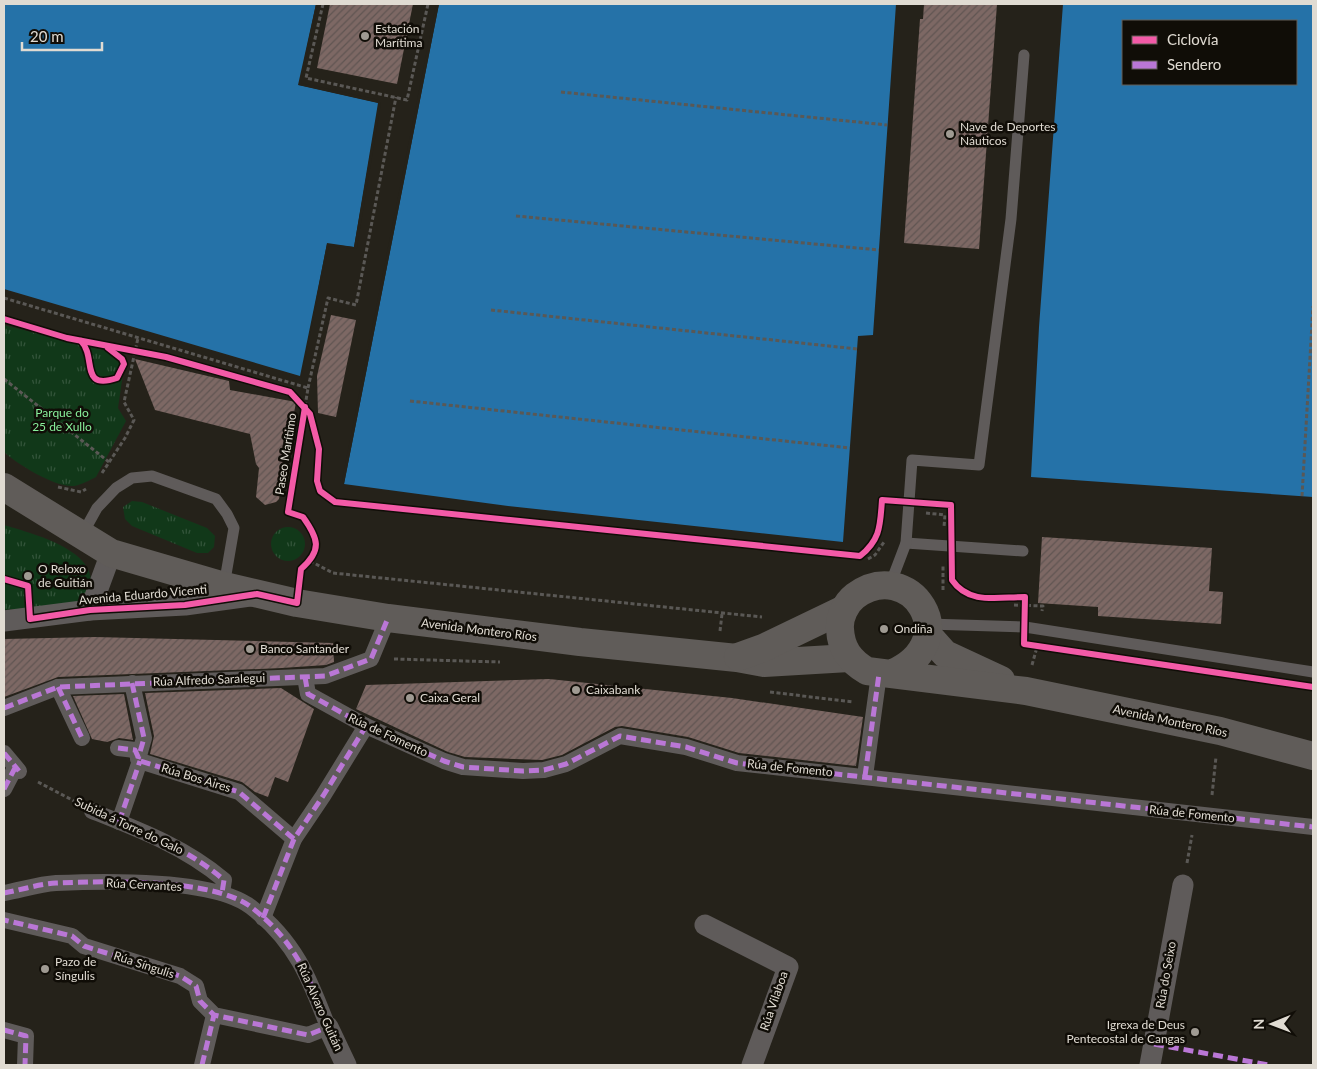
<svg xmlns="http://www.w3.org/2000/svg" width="1317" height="1069" viewBox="0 0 1317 1069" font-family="Lato,sans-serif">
<defs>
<pattern id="grass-tufts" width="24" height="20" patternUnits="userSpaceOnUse" patternTransform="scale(1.25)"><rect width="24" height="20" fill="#113819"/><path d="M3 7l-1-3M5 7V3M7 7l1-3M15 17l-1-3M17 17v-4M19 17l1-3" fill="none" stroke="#33543a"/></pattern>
<pattern id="building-hatch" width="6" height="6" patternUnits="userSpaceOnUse" patternTransform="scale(1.25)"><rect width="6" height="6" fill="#7d6864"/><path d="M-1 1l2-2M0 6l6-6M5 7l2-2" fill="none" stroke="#605552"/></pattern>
</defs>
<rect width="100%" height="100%" fill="#25221a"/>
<g fill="url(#grass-tufts)">
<path d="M4,325l110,28 11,7 -7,48 8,13 -30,56c-6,3 -15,8 -22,9 -18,2 -57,-22 -70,-34z"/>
<path d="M132,501l10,1 65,26 8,8 -1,11 -6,6h-11l-65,-27 -7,-7 -2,-12z"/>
<path d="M4,525c26,8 88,23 87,57 0,5 -3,13 -8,17 -9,8 -65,10 -79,11z"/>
<circle cx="288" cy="544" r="17"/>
</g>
<g fill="#2572a8" fill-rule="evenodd">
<path d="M4,4h312l-17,81 80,18 -25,144 -27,-3 -27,132 -296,-87z"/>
<path d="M439,4h457l-23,331 -15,1 -15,206 -335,-36 -164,-22z"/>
<path d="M1063,4h250v493l-282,-20 8,-150zM1123,21h173v63h-173z"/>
</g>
<g fill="#25221a">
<path d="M316,4h2l-17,79 78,17 2,3 -24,145 -3,1 -25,-3 -28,132 26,-135 27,4 24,-144 -80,-18z"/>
<path d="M436,4h3l-95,480 -2,-4z"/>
</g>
<g fill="url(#building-hatch)">
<path d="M330,4h83l-16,80 -80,-16z"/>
<path d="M924,4h73l-18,245 -75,-6 16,-224h3z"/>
<path d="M331,315l25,5 -20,97 -18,-4 -1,-37z"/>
<path d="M135,359l94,22 1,9 66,12 -17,97 -3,3 -11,3 -9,-8 3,-29 -3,-4 -6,-30 -95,-24z"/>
<path d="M1042,537l170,11 -3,43 14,1 -2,32 -123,-8v-9l-60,-4z"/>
<path d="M95,637l238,6 1,19 -8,3 -44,3 -224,9 -54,20v-58z"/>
<path d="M549,679l183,19 131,19 -7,49 -117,-13 -51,-16 -66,-11 -7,1 -53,28 -20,5 -77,-3 -17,-5 -92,-43 10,-24z"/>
<path d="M281,688l33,21 -26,73 -13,-5 -7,20 -13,-5 -13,-10 -92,-28 4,-18 -9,-43z"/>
<path d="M124,694l9,46 -14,-2 -12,4 -15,-3 -19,-43z"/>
</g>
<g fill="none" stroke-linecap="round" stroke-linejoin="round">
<g stroke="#5a5855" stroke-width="3" stroke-dasharray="4 2.5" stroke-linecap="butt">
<path d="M323,4l-17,74 101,22 21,-96"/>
<path d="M561,92l326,33"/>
<path d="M516,216l363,34"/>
<path d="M4,298l304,90 -20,124 15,5c15,21 20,33 -2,52l-1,8"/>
<path d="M491,310l366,39"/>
<path d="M4,379l105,83"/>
<path d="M308,388l20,-90 28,7 40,-208"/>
<path d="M410,401l440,47"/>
<path d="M102,473l23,-35 9,-18 -10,-18 14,-64"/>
<path d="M58,487l23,5 5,-3"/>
<path d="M1302,496l11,-190"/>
<path d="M926,513l19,2 -1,12"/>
<path d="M868,559l7,-4 9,-13"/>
<path d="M310,561l23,12 429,44"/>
<path d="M4,579l24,7 1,9"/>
<path d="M943,590v-26"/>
<path d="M1014,605l29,1 -1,5"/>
<path d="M720,631l2,-17"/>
<path d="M394,659l106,3"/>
<path d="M1032,665l5,-18"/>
<path d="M770,692l83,10"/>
<path d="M38,782l36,19"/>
<path d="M1212,795l4,-38"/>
<path d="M1187,863l5,-28"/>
</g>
<g stroke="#5f5b5a" stroke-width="11">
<path d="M82,535l15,-27 19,-20 16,-10 20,-2 64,23 11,15 7,14 -10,58"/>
<path d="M906,543l117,8"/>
<path d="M890,585l16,-42 6,-83 67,5 32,-246 13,-164"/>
<path d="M928,624l97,3 288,45"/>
</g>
<g stroke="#5f5b5a" stroke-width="16">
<path d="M305,677l3,17 58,32 78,35 19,6 60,4 21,-1 22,-6 54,-28 66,11 51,16 576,64"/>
<path d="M132,683l12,55 -6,21"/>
<path d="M58,687l24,51"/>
<path d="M4,708l54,-21 267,-11 46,-17 17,-41"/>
<path d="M118,748l17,2 5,11 99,31 55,47"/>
<path d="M4,753l15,18"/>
<path d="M865,776l14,-102"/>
<path d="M4,789l11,-21"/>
<path d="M92,811c48,19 93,36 132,69l-2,13"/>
<path d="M119,822l21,-61"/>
<path d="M4,893c17,-3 35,-9 52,-10 48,-2 157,-5 195,24 44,34 58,70 77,120l-20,8 -94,-20 -14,-14 -4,-15 -16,-10 -96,-30 -12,-10 -68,-16"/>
<path d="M263,918l31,-79 29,-43 43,-70"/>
<path d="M4,1030l22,6 -1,29"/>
<path d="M202,1065l12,-50"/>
</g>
<g stroke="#5f5b5a" stroke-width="21">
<path d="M90,610l21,-57"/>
<path d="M4,621l86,-11 95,-5 65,-9"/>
<path d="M705,925l83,42 -36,98"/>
<path d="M328,1027l18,38"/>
<path d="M1150,1065l33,-180"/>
</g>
<g stroke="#605c59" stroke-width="28">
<path d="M4,487l107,66 113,33 73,17 91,15 192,24 157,16 27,5 85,-5"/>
<path d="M928,635l17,19 56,26"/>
<path d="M738,657l25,-9 81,-39"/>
<path d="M893,673c74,-34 16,-117 -38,-77 -9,7 -16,21 -15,33 1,20 10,32 27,42l159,20 194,40 93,25"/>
</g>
<g stroke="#ba77d6" stroke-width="5" stroke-dasharray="10 5" stroke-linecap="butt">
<path d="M305,677l3,17 58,32 78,35 19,6 60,4 21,-1 22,-6 54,-28 66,11 51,16 576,64"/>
<path d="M132,683l12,55 -6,21"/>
<path d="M58,687l24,51"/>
<path d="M4,708l54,-21 267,-11 46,-17 17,-41"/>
<path d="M118,748l17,2 5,11 99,31 55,47"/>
<path d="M4,753l15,18"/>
<path d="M865,776l14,-102"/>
<path d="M4,789l11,-21"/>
<path d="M92,811c48,19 93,36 132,69l-2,13"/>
<path d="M119,822l21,-61"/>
<path d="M4,893c17,-3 35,-9 52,-10 48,-2 157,-5 195,24 44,34 58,70 77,120l-20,8 -94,-20 -14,-14 -4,-15 -16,-10 -96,-30 -12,-10 -68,-16"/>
<path d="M263,918l31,-79 29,-43 43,-70"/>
<path d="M4,1030l22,6 -1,29"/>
<path d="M1154,1044l115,21"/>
<path d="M202,1065l12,-50"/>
</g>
<defs>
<g id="cycleway">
<path d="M4,319l63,19 99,19 124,35 20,22 9,35 -2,32 3,10 15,11 525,54c21,-17 20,-31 22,-56l69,5 1,75c17,25 46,17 73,17l-1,47 289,43"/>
<path d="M81,341c16,16 -2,50 36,37l7,-14 -2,-5 -14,-11"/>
<path d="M4,579l24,7 2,33 60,-9 95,-5 72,-11 40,9 4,-34c22,-19 17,-31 2,-52l-15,-5 17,-105"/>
</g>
</defs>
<use href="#cycleway" stroke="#100d07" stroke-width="9"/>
<use href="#cycleway" stroke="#f35aa7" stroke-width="6"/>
</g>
<g fill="#9f9a92" stroke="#100d07" stroke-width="2">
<circle cx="365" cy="36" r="5"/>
<circle cx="950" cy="134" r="5"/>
<circle cx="28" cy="576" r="5"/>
<circle cx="884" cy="629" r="5"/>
<circle cx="250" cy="649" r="5"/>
<circle cx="576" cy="690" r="5"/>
<circle cx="410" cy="698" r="5"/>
<circle cx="45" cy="969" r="5"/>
<circle cx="1195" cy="1032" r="5"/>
</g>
<g text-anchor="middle" stroke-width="5" stroke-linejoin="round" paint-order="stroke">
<g font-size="12" fill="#e0dbd2" stroke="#100d07" text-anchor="start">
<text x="375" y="33">Estación<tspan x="375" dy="14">Marítima</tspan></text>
<text x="960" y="131">Nave de Deportes<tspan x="960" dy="14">Náuticos</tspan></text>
<text x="38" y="573">O Reloxo<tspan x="38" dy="14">de Guitián</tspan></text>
<text x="894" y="633">Ondiña</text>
<text x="260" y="653">Banco Santander</text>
<text x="586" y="694">Caixabank</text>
<text x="420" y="702">Caixa Geral</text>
<text x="55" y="966">Pazo de<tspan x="55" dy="14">Síngulis</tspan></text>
<text x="1185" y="1029" text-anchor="end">Igrexa de Deus<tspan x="1185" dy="14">Pentecostal de Cangas</tspan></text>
</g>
<g font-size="12" fill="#89f19c" stroke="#100d07">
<text x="62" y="417">Parque do<tspan x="62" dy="14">25 de Xullo</tspan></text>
</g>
<g font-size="12" fill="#e0dbd2" stroke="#100d07">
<text transform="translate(286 454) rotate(-81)" y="4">Paseo Marítimo</text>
<text transform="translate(143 595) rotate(-5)" y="4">Avenida Eduardo Vicenti</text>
<text transform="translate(479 630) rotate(7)" y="4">Avenida Montero Ríos</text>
<text transform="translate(209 680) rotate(-2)" y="4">Rúa Alfredo Saralegui</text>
<text transform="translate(1170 721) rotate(12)" y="4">Avenida Montero Ríos</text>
<text transform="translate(388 735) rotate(25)" y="4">Rúa de Fomento</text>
<text transform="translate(790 768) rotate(6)" y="4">Rúa de Fomento</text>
<text transform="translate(196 778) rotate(17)" y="4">Rúa Bos Aires</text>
<text transform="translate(1192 814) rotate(6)" y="4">Rúa de Fomento</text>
<text transform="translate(129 826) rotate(25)" y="4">Subida á Torre do Galo</text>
<text transform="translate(144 885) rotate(3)" y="4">Rúa Cervantes</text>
<text transform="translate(144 965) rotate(18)" y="4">Rúa Síngulis</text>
<text transform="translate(1166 975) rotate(-80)" y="4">Rúa do Seixo</text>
<text transform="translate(774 1001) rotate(-71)" y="4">Rúa Vilaboa</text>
<text transform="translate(320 1007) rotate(66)" y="4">Rúa Alvaro Guitán</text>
</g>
</g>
<rect width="1317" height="1069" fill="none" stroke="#e0dbd2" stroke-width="10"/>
<rect x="1122" y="20" width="175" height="65" fill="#100d07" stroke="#635f58"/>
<rect x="1132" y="36" width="25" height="8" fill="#f35aa7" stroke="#635f58"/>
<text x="1167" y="45" font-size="15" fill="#e0dbd2">Ciclovía</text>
<rect x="1132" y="61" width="25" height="8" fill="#ba77d6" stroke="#635f58"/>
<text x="1167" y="70" font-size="15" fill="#e0dbd2">Sendero</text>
<g transform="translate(1272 1024) rotate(269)" stroke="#100d07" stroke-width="4" paint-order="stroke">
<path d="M0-4L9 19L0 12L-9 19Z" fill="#e0dbd2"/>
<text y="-8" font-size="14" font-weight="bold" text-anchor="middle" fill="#e0dbd2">N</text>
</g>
<path d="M22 42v8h80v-8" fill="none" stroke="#e0dbd2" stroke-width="2.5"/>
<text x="30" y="42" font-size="15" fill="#e0dbd2" stroke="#100d07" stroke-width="4" paint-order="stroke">20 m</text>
</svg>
